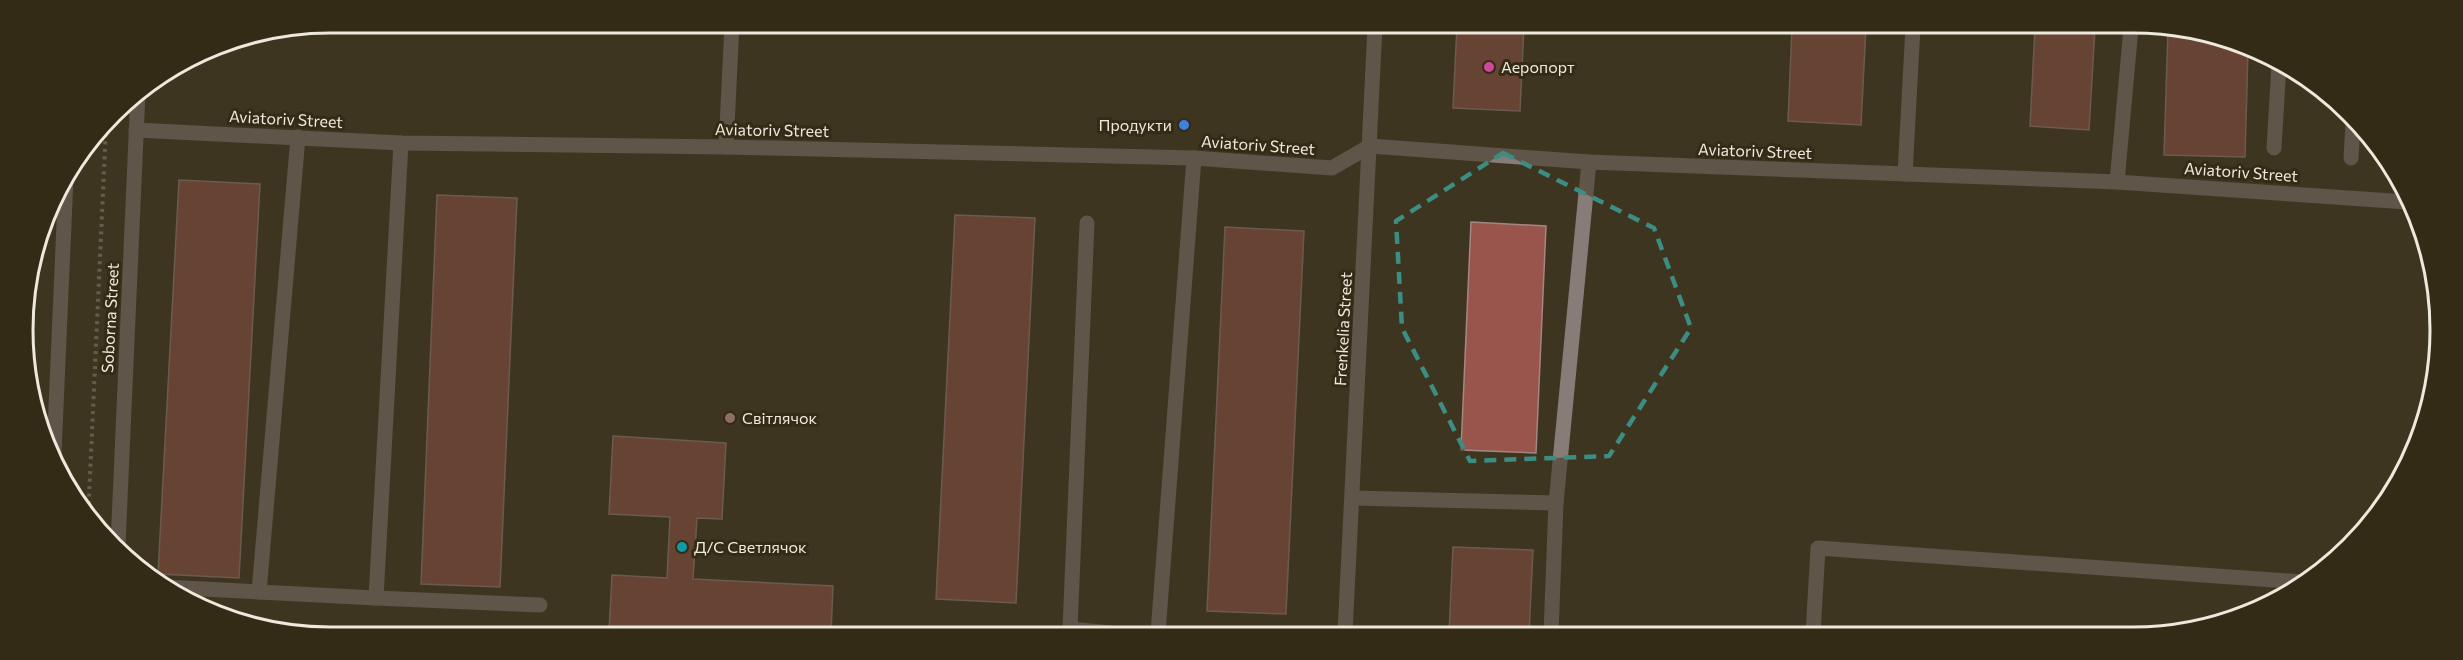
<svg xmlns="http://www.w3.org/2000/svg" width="2463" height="660" viewBox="0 0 2463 660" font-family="Commissioner,sans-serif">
<rect width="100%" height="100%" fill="#3e3521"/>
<g fill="#99554c" stroke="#a38783" stroke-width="1.5">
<path d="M1457,26h67l-4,85 -67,-3z"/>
<path d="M1792,27h74l-5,98 -73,-4z"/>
<path d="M2035,28h60l-6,102 -59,-4z"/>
<path d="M2168,28h25l55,23 -3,106 -81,-2z"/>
<path d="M179,180l81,4 -21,394 -81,-4z"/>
<path d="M437,195l80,3 -17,389 -79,-3z"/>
<path d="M955,215l80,3 -19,385 -80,-4z"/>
<path d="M1471,222l75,4 -10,227 -75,-3z"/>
<path d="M1225,227l79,4 -18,383 -79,-3z"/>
<path d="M613,436l113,7 -4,76 -25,-1 -4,61 140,7 -2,47 -222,-1 3,-57 55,3 3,-61 -61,-3z"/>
<path d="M1453,547l80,3 -4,84h-80z"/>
</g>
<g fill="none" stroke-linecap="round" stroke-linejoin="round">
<path stroke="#968f7f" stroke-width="4" stroke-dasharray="3 4.5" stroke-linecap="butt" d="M88,519l18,-392"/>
<g stroke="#887c78" stroke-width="15">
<path d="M136,130l265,13 325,4 468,11 138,10 38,-22 219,16 528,20 290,20"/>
<path d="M726,147l6,-123"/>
<path d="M2274,148l5,-84"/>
<path d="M2351,158l2,-34"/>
<path d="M1905,174l8,-147"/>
<path d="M2117,182l14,-154"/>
<path d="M1087,223l-17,406 40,4"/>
<path d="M54,453l12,-275"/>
<path d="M1353,498l203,5 33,-341"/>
<path d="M118,545l20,-453"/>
<path d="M165,587l94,5 39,-455"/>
<path d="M259,592l117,6 25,-455"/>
<path d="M376,598l164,7"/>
<path d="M1158,633l36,-475"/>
<path d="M1345,633l30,-607"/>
<path d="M1551,634l5,-131"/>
<path d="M1813,634l5,-86 484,34"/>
</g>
</g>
<path d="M0 0H2463V660H0ZM1503,153l151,75 37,100 -82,128 -139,5 -68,-133 -6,-107z" fill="#3e3521" fill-opacity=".55" fill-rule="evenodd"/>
<path fill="none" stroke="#3c8d84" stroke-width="4.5" stroke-dasharray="12 8" stroke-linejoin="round" d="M1503,153l151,75 37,100 -82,128 -139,5 -68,-133 -6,-107z"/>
<circle fill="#d1479c" stroke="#342b17" stroke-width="2" cx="1489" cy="67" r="6"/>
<circle fill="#3f7fe0" stroke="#342b17" stroke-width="2" cx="1184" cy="125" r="6"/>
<circle fill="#8d6e63" stroke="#342b17" stroke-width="2" cx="730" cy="418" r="6"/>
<circle fill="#0f9aa8" stroke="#342b17" stroke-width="2" cx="682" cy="547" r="6"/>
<g text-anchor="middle" stroke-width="6" stroke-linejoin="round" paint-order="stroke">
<g font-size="16" fill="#eee9dc" stroke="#342b17" text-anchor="start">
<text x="1501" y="73">Аеропорт</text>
<text x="1172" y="131" text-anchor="end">Продукти</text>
<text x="742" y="424">Світлячок</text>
<text x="694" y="553">Д/С Светлячок</text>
</g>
<g font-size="16" fill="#eee9dc" stroke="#342b17">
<text transform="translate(286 119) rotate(3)" y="6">Aviatoriv Street</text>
<text transform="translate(772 130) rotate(1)" y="6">Aviatoriv Street</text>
<text transform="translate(1258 145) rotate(4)" y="6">Aviatoriv Street</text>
<text transform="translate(1755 151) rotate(2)" y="6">Aviatoriv Street</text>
<text transform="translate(2241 172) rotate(4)" y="6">Aviatoriv Street</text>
<text transform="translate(110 318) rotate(-87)" y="6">Soborna Street</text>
<text transform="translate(1343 329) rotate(-87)" y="6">Frenkelia Street</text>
</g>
</g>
<path d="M0 0H2463V660H0ZM330 33H2133A297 297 0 0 1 2430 330V330A297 297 0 0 1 2133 627H330A297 297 0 0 1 33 330V330A297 297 0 0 1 330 33Z" fill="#342b17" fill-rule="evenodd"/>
<path fill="none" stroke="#eee9dc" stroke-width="3" d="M330 33H2133A297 297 0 0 1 2430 330V330A297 297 0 0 1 2133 627H330A297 297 0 0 1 33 330V330A297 297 0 0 1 330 33Z"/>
</svg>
